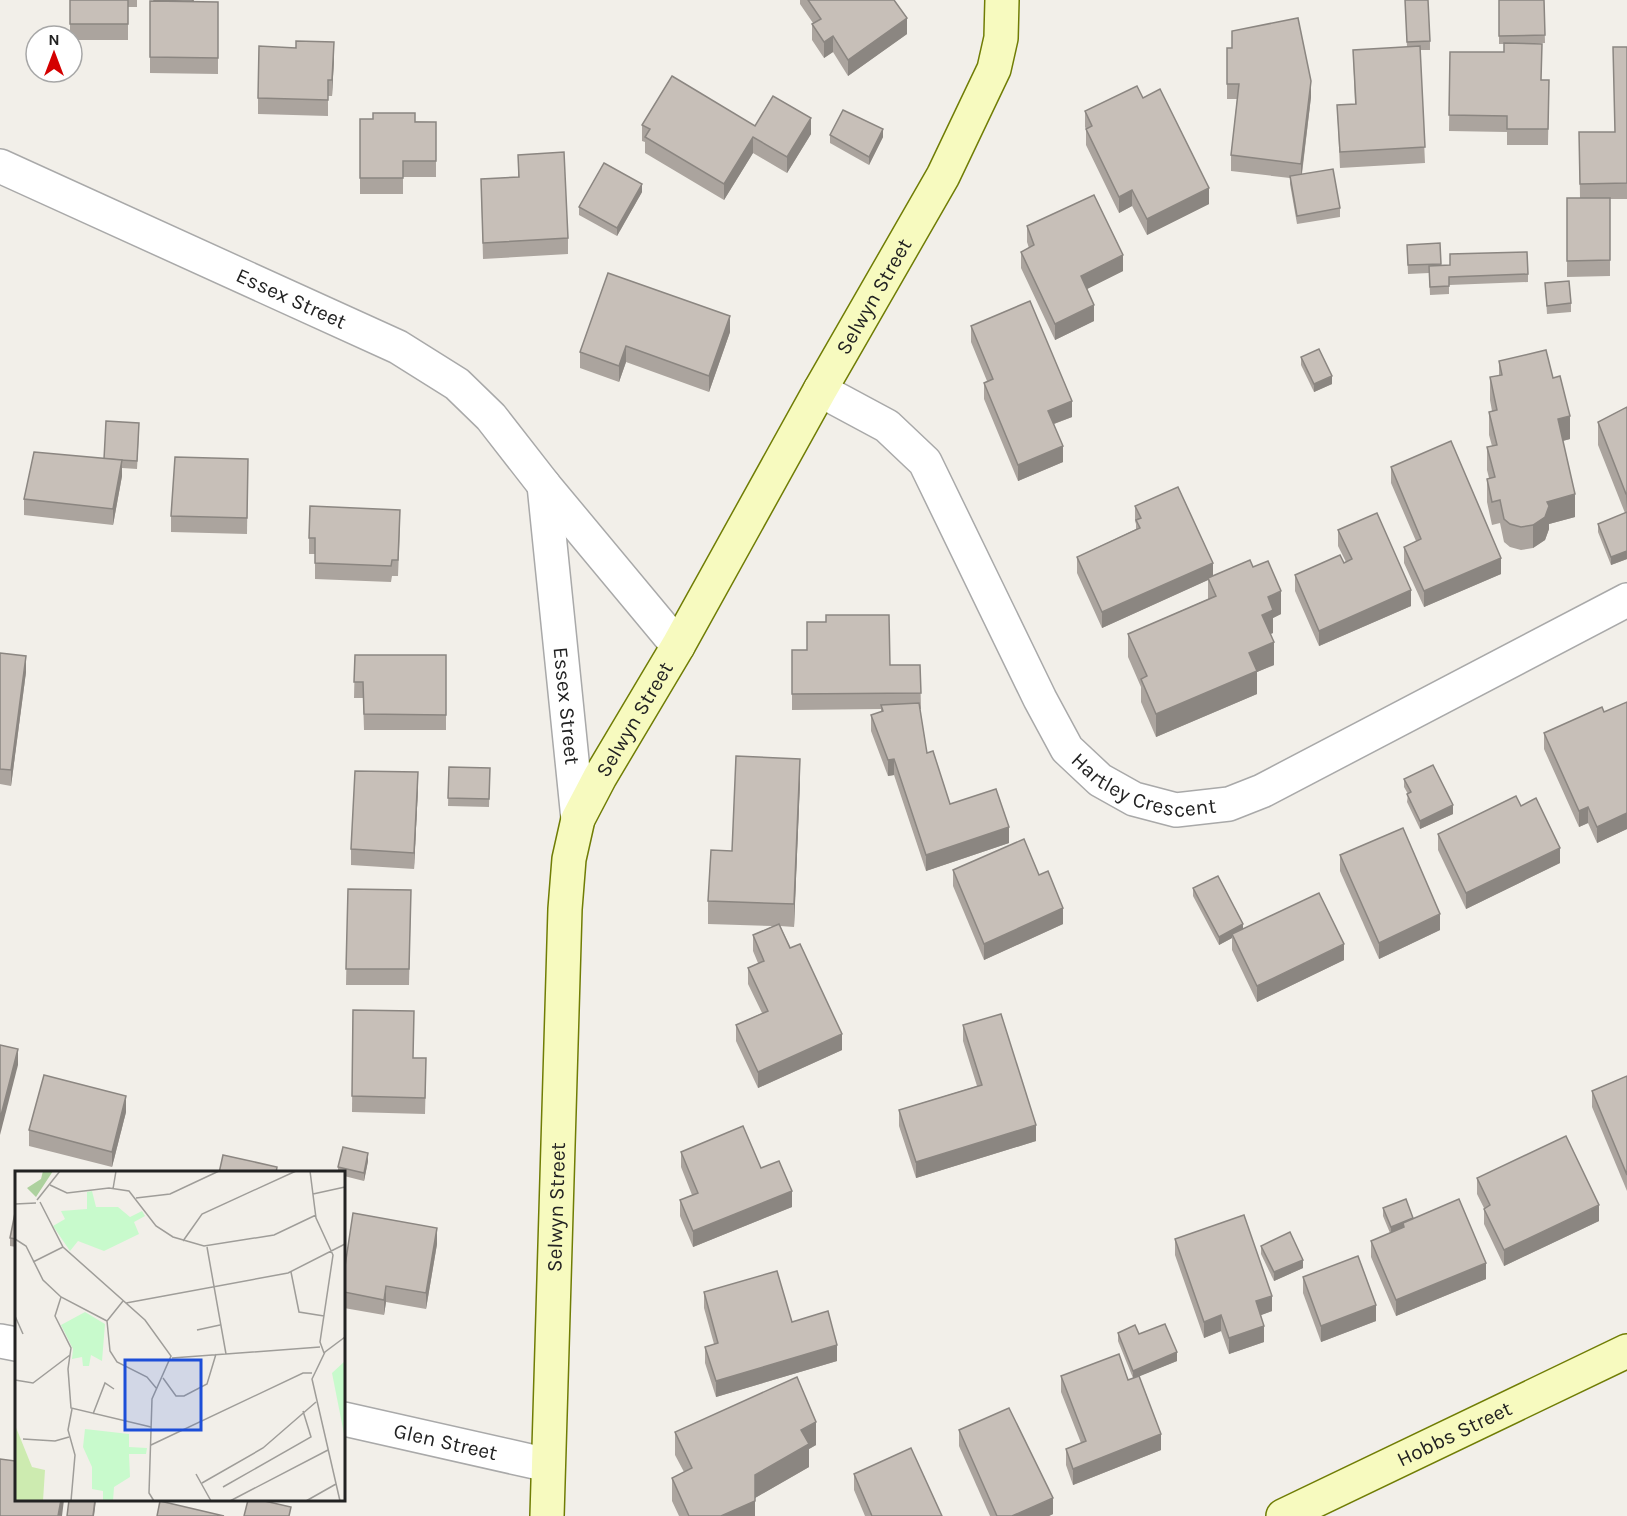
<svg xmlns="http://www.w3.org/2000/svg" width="1627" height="1516" viewBox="0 0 1627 1516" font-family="Karla,sans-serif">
<rect width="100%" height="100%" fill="#f2efe9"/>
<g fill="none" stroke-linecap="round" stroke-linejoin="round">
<defs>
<g id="street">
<path id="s1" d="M0,166l398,181 59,37 34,33 53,68 134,161"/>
<path id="s2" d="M820,390l67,36 38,36 115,237 27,50 33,31 34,19 42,11 53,-6 33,-13 365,-191"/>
<path id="s3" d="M544,485l34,334"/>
<path d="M0,1341l16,3"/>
<path id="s4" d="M344,1419l204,46"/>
</g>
<g id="secondary">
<path id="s5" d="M547,1516l18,-607 4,-50 9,-40 22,-42 78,-131 142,-256 123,-214 51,-107 7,-31 1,-38"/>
<path id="s6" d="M1283,1516l344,-165"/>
</g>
</defs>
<use href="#street" stroke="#a9a9a9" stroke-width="36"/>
<use href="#secondary" stroke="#707d05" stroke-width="36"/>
<use href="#street" stroke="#fff" stroke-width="33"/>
<use href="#secondary" stroke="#f7fabf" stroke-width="33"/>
</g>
<g fill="#aba49e">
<path d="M70,0h67v7h-9v33h-56v-4h-2z"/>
<path d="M154,0h40v2h24v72l-68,-1v-72h4z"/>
<path d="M800,0h94l13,34 -59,42 -15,-24 -9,6 -12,-18v-16l1,-1 -13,-19z"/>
<path d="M1405,0l25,41v9h-10l5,113 -85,5 -3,-63 18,-1 -2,-54 54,-3z"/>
<path d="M1499,0h45l1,43 -20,1 16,36h8l-1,65h-41v-13l-58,-1 1,-79h54v-8h-5z"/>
<path d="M1627,47v152h-17v77l-43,1v-79h13l-1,-66h36z"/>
<path d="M1227,48l84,49 -9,77 38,34v9l-43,7 -7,-40v-6l-59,-7v-16l6,-56h-10z"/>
<path d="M334,58l-2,38h-4v20l-70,-2v-16z"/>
<path d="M1143,98l66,106 -62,31 -15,-29 -13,7 -33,-68v-16l-1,-2v-16z"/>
<path d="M360,119l76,3v55h-33v17h-43z"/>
<path d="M642,125l113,1 56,8 -24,39 -34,-20 -29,47 -79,-47v-11l-3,-1z"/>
<path d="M830,135l53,2 -14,28 -39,-22z"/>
<path d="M518,155l50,83v16l-85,5 -2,-80 37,-2z"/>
<path d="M642,192l-25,44 -38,-21v-8z"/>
<path d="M1027,226l96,45 -36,18 7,32 -39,19 -34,-72v-16l8,-4 -2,-6z"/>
<path d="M1407,245l34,19v2l87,8v8l-79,3v9l-19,1 -1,-22 -21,1z"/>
<path d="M1545,283l26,20v9l-24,2z"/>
<path d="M971,326l101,91 -18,7 9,38 -45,19 -34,-82v-16l3,-2 -16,-39z"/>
<path d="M730,332l-21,60 -83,-30 -7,20 -39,-14v-16z"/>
<path d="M1301,357l31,27 -18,8 -13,-27z"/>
<path d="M1499,361l71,78 -7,2 12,76 -26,7v5l-4,11 -12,8 -12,2 -11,-3 -6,-5 -4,-19 -8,2 -5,-23v-23l2,-1 -2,-8v-23l5,-1 -3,-11v-23l3,-1 -2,-11v-23l9,-1z"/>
<path d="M1627,407v152l-16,6 -13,-33v-8l27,-11 -27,-68v-23z"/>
<path d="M139,431l-2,38 -15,-1v8l-9,49 -89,-10v-16l80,-40z"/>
<path d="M248,459l-1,75 -76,-2v-16z"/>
<path d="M1391,467l110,107 -77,33 -20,-44v-16l12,-6 -25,-58z"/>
<path d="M1135,506l78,70 40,-9 28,47 -8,4v15l-3,1 4,31 -17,7v22l-101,43 -15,-35v-15l-13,-30v-23l80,-35v-19l-106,48 -25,-55v-16l59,-28v-5l-1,-3z"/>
<path d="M400,526l-2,50h-6l-1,6 -76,-3v-25h-6v-16z"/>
<path d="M1338,530l73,76 -92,40 -24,-55v-16l51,-13 -8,-16z"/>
<path d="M826,615l64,50h30l1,44h-1l7,44 23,51 59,39 -83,28 -32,-96 -6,1 -17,-45v-16l10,-3v-3l-89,1v-16l34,-72z"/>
<path d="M0,653l26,19 -15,114 -11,-2z"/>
<path d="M355,655h91v75h-82l-1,-32h-9z"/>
<path d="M1627,702v127l-30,14 -9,-20 -9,4 -35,-78v-16l60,-21z"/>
<path d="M449,767l41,1 -1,39 -41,-1z"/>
<path d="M1404,779l49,35 -33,15 -13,-27 1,-8 -4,-7z"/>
<path d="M800,782l-6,145 -14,-1 62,124 -84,38 -22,-47v-16l26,-12 -14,-29v-16l10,-5 -5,-12v-16l20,-9 -65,-2v-23l24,-50z"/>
<path d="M418,788l-4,81 -63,-4v-16z"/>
<path d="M1521,806l39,57 -94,46 -28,-59v-16z"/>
<path d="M1340,855l100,75 -61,29 -39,-88z"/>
<path d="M953,870l86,5 24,49 -79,36 -31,-74z"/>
<path d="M1193,888l50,41 101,31 -87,42 -25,-52v-12l-13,7 -26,-49z"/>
<path d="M348,889l63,1 -2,95h-63z"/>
<path d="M353,1010l73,64 -1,40 -73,-2z"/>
<path d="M963,1025l73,116 -120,37 -17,-52v-16l78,-24 -14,-45z"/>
<path d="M1627,1076v115l-35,-84v-16z"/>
<path d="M126,1112l-14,55 -83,-21v-16z"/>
<path d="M681,1152l80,16 31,39 -99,40 -13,-31v-16l12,-5 -11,-28z"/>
<path d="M368,1161l-4,20 -20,-5v-3h-6v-6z"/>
<path d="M1477,1178l122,43 -95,45 -20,-42v-16l-7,-14z"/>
<path d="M16,1208v39l-6,-1v-8z"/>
<path d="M1383,1208l30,10 73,61 -90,37 -25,-59v-16l19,-8 -7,-17z"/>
<path d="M1175,1239l97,72 -11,4 3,27 -35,12 -8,-23 -17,7 -29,-83z"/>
<path d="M437,1244l-11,65 -40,-7 -2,13 -40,-7v-35z"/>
<path d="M1261,1246l42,22 -29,13 -13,-27z"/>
<path d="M1303,1277l73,44 -55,21 -18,-49z"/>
<path d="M704,1292l88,30 45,39 -121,36 -11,-34v-16l9,-3 -10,-36z"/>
<path d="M1118,1333l21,1 38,27 -38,15 22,74 -88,35 -7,-20v-16l15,-6 -20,-51v-16l67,4 5,-2 -15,-37z"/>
<path d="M959,1430l94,84 -4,2h-59l-31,-70z"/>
<path d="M675,1432l141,13 -7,4v18l-54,31v18h-76l-7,-15v-23l12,-6 -9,-17z"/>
<path d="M854,1474l88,42h-77l-11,-26z"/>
</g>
<g fill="#8b8681">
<path d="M907,18v16l-59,42v-16z"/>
<path d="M833,36v16l-9,6v-16z"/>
<path d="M334,42v16l-2,38v-16z"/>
<path d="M1311,81v16l-10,82v-15z"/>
<path d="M811,118v16l-24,39v-16z"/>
<path d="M883,129v8l-14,28v-8z"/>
<path d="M753,137v16l-29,47v-16z"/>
<path d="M642,184v8l-25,44v-8z"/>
<path d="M1209,188v16l-62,31v-16z"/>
<path d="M1132,190v16l-13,7v-16z"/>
<path d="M1123,255v16l-42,21v-16z"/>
<path d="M1094,305v16l-39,19v-16z"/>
<path d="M730,316v16l-21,60v-16z"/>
<path d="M626,346v16l-7,20v-16z"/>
<path d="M1332,376v8l-18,8v-8z"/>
<path d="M1072,401v16l-24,9v-15z"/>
<path d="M1570,416v23l-12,3v-23z"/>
<path d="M1063,446v16l-45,19v-16z"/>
<path d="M122,460v16l-9,49v-16z"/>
<path d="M1575,494v23l-26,7v5l-4,11 -12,8v-23l14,-23z"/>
<path d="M1626,494h1l-1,23z"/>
<path d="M1627,551v8l-16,6v-8z"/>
<path d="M1501,558v16l-77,33v-16z"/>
<path d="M1213,563v15h-5v2l-106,48v-16z"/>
<path d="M1411,590v16l-92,40v-15z"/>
<path d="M1281,591v23l-8,4v15l-11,5v-23l6,-18z"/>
<path d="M1274,642v23l-17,7v22l-101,43v-23l93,-61z"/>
<path d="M26,656v16l-15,114v-16z"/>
<path d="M800,759v23l-6,145v-23z"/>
<path d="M894,759v16l-6,1v-16z"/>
<path d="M418,772v16l-4,81v-16z"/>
<path d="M1453,805v9l-33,15v-8z"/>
<path d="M1588,807v16l-9,4v-16z"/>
<path d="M1627,813v16l-30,14v-16z"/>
<path d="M1009,827v16l-83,28v-16z"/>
<path d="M1560,848v15l-94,46v-16z"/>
<path d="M1063,908v16l-79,36v-16z"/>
<path d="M1440,914v16l-61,29v-16z"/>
<path d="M1243,924v8l-11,2v4l-13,7v-8z"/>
<path d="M1344,944v16l-87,42v-16z"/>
<path d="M842,1034v16l-84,38v-16z"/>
<path d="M18,1049v16l-18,70v-16z"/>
<path d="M126,1096v16l-14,55v-15z"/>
<path d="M1036,1125v16l-120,37v-16z"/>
<path d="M368,1153v8l-4,20v-8z"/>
<path d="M792,1191v16l-99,40v-16z"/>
<path d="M1599,1205v16l-95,45v-16z"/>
<path d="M1413,1218l-9,9 -1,-4v8l-12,5v-9z"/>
<path d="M437,1228v16l-11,65v-16z"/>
<path d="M1303,1260v8l-29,13v-9z"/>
<path d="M1486,1263v16l-90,37v-16z"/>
<path d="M386,1286v16l-2,13v-15z"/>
<path d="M1272,1296v15l-16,6v-16z"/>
<path d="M1376,1305v16l-55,21v-16z"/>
<path d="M1221,1315v16l-17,7v-16z"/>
<path d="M1264,1326v16l-35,12v-16z"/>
<path d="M837,1345v16l-121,36v-16z"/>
<path d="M1177,1352v9l-44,18v-8z"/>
<path d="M816,1422v23l-7,4v18l-54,31v18h-34l34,-41 46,-45z"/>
<path d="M1161,1434v16l-88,35v-16z"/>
<path d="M1053,1498v16l-4,2h-37z"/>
<path d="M61,1500h3l-2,16h-4z"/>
<path d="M95,1500h1l-2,16h-1z"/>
</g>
<g fill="#c7bfb8" stroke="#8b8681" stroke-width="1.5">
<rect x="70" y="0" width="58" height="24"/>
<path d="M154,0h39l-1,2 -37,-1h-1z"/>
<path d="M808,0h86l13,18 -59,42 -15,-24 -9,6 -12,-18 9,-5z"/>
<path d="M1405,0h23l2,41 -23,1z"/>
<path d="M1499,0h45l1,35 -46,1z"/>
<path d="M150,1l68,1v56l-68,-1z"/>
<path d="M1298,18l13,63 -10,83 -70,-9 8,-71h-12v-36h5v-17z"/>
<path d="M296,41l38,1 -2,38h-4v20l-70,-2 1,-52 37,2z"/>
<path d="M1504,43l38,1 -1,36h8l-1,49h-41v-13l-58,-1 1,-63h54z"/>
<path d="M1420,46l5,101 -85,5 -3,-47 19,-1 -3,-54z"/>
<path d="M1613,47h14v136l-47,1 -1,-52h36z"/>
<path d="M672,76l83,50 18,-30 38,22 -24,39 -34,-20 -29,47 -79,-47 5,-8 -8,-4z"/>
<path d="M1137,86l6,12 17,-9 49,99 -62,31 -15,-29 -13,7 -33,-68 6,-3 -7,-15z"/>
<path d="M843,110l40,19 -14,28 -39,-22z"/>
<path d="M373,113h42v9h21v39h-33v17h-43v-59h13z"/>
<path d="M564,152l4,86 -85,5 -2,-64 38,-2 -1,-22z"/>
<path d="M604,163l38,21 -25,44 -38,-21z"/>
<path d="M1333,169l7,39 -43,8 -7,-40z"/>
<path d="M1094,195l29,60 -42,21 13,29 -39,19 -34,-72 13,-7 -7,-19z"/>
<path d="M1567,198h43v62l-43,1z"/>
<path d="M1440,243l1,21 -33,1 -1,-20z"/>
<path d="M1527,252l1,22 -79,3v9l-19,1 -1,-21 21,-1v-11z"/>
<path d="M608,273l122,43 -21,60 -83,-30 -7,20 -39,-14z"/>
<path d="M1569,281l2,22 -24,3 -2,-23z"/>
<path d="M1030,301l42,100 -24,10 15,35 -45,19 -34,-82 9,-4 -22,-53z"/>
<path d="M1319,349l13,27 -18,8 -13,-27z"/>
<path d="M1546,350l7,28 7,-2 10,40 -12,3 17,75 -28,8 2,4 -4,11 -12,8 -12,2 -11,-3 -6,-5 -4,-19 -8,2 -5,-23 8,-2 -8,-30 10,-2 -8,-33 8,-2 -7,-33 12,-2 -3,-14z"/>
<path d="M1627,407v87h-1l-28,-72z"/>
<path d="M106,421l33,2 -2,38 -33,-2z"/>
<path d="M1451,441l50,117 -77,33 -20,-44 17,-8 -30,-72z"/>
<path d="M34,452l88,8 -9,49 -89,-10z"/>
<path d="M175,457l73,2 -1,59 -76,-2z"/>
<path d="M1178,487l35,76 -111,49 -25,-55 63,-29 -4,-8 5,-2 -6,-12z"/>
<path d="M310,506l90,4 -2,50h-6l-1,6 -76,-3v-25h-6z"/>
<path d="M1627,512v39l-16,6 -13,-33z"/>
<path d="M1377,513l34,77 -92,41 -24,-56 45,-20 4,8 8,-4 -14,-29z"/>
<path d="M1250,560l3,7 15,-6 13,30 -13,6 5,13 -11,5 12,27 -25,11 8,18 -101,43 -15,-35 6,-3 -19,-42 88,-38 -8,-18z"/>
<path d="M826,615h63l1,50h30l1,28 -129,1v-44h15v-28h19z"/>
<path d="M0,653l26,3 -15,114 -11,-1z"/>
<path d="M355,655h91v60l-82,-1 -1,-32h-9z"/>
<path d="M1627,702v111l-30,14 -9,-20 -9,4 -35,-78 58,-26 2,5z"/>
<path d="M919,703l8,50 6,-2 17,53 46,-15 13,38 -83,28 -32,-96 -6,1 -17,-45 12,-4 -2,-6z"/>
<path d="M736,756l64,3 -6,145 -86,-3 3,-51 21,1z"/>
<path d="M1433,765l20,40 -33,16 -13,-27 4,-2 -7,-13z"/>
<path d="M449,767l41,1 -1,31 -41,-1z"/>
<path d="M355,771l63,1 -4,81 -63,-4z"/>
<path d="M1516,796l5,10 15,-8 24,50 -94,45 -28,-59z"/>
<path d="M1403,828l37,86 -61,29 -39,-88z"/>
<path d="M1024,839l15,36 9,-4 15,37 -79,36 -31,-74z"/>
<path d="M1218,876l25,48 -24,13 -26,-49z"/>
<path d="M348,889l63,1 -2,79h-63z"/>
<path d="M1319,893l25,51 -87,42 -25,-52z"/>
<path d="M779,924l11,24 10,-4 42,90 -84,38 -22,-47 32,-14 -20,-43 16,-7 -11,-26z"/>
<path d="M353,1010l61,1 -1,47h13l-1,40 -73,-2z"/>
<path d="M1001,1014l35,111 -120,37 -17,-52 83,-25 -19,-60z"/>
<path d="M0,1045l18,4 -18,70z"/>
<path d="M44,1075l82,21 -14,56 -83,-22z"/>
<path d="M1627,1076v99l-35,-84z"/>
<path d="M743,1126l18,42 18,-7 13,30 -99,40 -13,-31 18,-7 -17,-41z"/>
<path d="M1566,1136l33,69 -95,45 -20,-41 6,-4 -13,-27z"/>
<path d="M343,1147l25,6 -4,20 -26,-6z"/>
<path d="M223,1155l54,12 -1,6h-57z"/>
<path d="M1406,1199l7,19 -22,9 -8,-19z"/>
<path d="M1459,1199l27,64 -90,37 -25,-59 33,-14 -1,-4z"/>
<path d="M16,1208v31l-6,-1z"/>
<path d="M353,1213l84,15 -11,65 -40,-7 -2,14 -40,-8v-19z"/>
<path d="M1244,1215l28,81 -16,5 8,25 -35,12 -8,-23 -17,7 -29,-83z"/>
<path d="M1290,1232l13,28 -29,12 -13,-26z"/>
<path d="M1358,1256l18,49 -55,21 -18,-49z"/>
<path d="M777,1271l15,51 36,-11 9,34 -121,36 -11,-34 13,-4 -14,-51z"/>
<path d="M1165,1324l12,28 -44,19 -15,-38 17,-8 4,9z"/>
<path d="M1119,1354l9,26 11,-4 22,58 -88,35 -7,-20 20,-8 -25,-65z"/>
<path d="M797,1377l19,45 -15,8 8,14 -54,31v26l-34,15h-32l-17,-38 20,-10 -17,-36z"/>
<path d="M1009,1408l44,90 -41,18h-15l-38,-86z"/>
<path d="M16,1445v55h45l-3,16h-58v-57l15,2z"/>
<path d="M911,1448l31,68h-70l-18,-42z"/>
<path d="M69,1500h26l-2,16h-26z"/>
<path d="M248,1500h12l31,7 -2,9h-45z"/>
<path d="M160,1501l64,15h-67z"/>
</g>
<g text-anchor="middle" stroke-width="4.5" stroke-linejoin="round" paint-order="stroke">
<g font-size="21" fill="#222" stroke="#fff">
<text dy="7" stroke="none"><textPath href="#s5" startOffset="1299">Selwyn Street</textPath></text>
<text dy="7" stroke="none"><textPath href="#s1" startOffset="320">Essex Street</textPath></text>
<text dy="7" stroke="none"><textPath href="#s3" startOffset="222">Essex Street</textPath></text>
<text dy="7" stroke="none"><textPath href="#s5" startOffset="813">Selwyn Street</textPath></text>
<text dy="7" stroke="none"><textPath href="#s2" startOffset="538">Hartley Crescent</textPath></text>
<text dy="7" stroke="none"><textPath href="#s5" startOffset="309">Selwyn Street</textPath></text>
<text dy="7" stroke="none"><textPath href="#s6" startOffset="190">Hobbs Street</textPath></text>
<text dy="7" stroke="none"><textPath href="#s4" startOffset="104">Glen Street</textPath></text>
</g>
</g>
<g transform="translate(15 1171)">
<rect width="330" height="330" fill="#f2efe9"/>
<path d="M0,254l17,42 13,3 -2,31h-28z" fill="#cdebb0"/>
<path d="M28,0h10l-17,26 -9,-9 14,-9z" fill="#add19e"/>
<path d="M77,20l4,16h22l12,10 12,-6 3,5 -11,6 5,12 -35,17 -26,-10 -8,10 -17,-25 12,-7 -4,-8 26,-2v-17zM70,141l20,12 -3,37 -11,-6 -2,11h-6l-1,-9 -10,2 1,-10 -12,-24zM330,190v78l-13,-66zM70,258l44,5v13l18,1 -1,6h-17l1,23 -16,10 -1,14h-10v-10l-11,-2v-22l-9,-20z" fill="#c8facc"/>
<path fill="none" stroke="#9f9d99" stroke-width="1.5" d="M295,0l6,47 17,37 -13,87 4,11M35,14l17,8 42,-5 20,3 27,35 17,11 31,9 70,-11 42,-20M98,18l3,-18M298,23l32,-7M121,27l34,-4 49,-23M22,29l23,-29M25,31l23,45 82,73 26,36 -19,43 -3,94 5,8M0,33l21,-1M0,68l11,7 17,34 18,17 46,24M168,70l19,-27 94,-43M192,76l19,107M18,91l30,-15M276,101l8,40 25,4M46,126l-6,19 16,32 -3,21 3,39 80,19M108,130l-16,20 3,30 7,11 30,15 10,12M111,132l162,-30 57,-29M0,145l8,18M182,159l23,-5M157,187l148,-11M148,207l13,18h8l23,-12 9,-30M0,209l18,3 37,-28M78,243l12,-31 9,6M8,268l32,2 14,-4M136,274l152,-72h9M181,303l15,27M187,312l61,-35 53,-46M208,316l88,-50 -8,-26M56,330l4,-46 -7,-25 4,-21M215,330l98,-51M291,330l30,-17M325,330l-28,-122 13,-27 20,-15"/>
<path fill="#1d4ed8" fill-opacity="0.15" stroke="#1d4ed8" stroke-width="3" d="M110,189h76v70h-76z"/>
<rect width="330" height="330" fill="none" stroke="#222" stroke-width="3"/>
</g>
<g transform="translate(54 54)"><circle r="28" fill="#ffffff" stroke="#a7a7a7" stroke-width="1.5"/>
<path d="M0-4.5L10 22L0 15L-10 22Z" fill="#d40000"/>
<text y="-9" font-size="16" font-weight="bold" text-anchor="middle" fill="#222222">N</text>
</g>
</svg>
